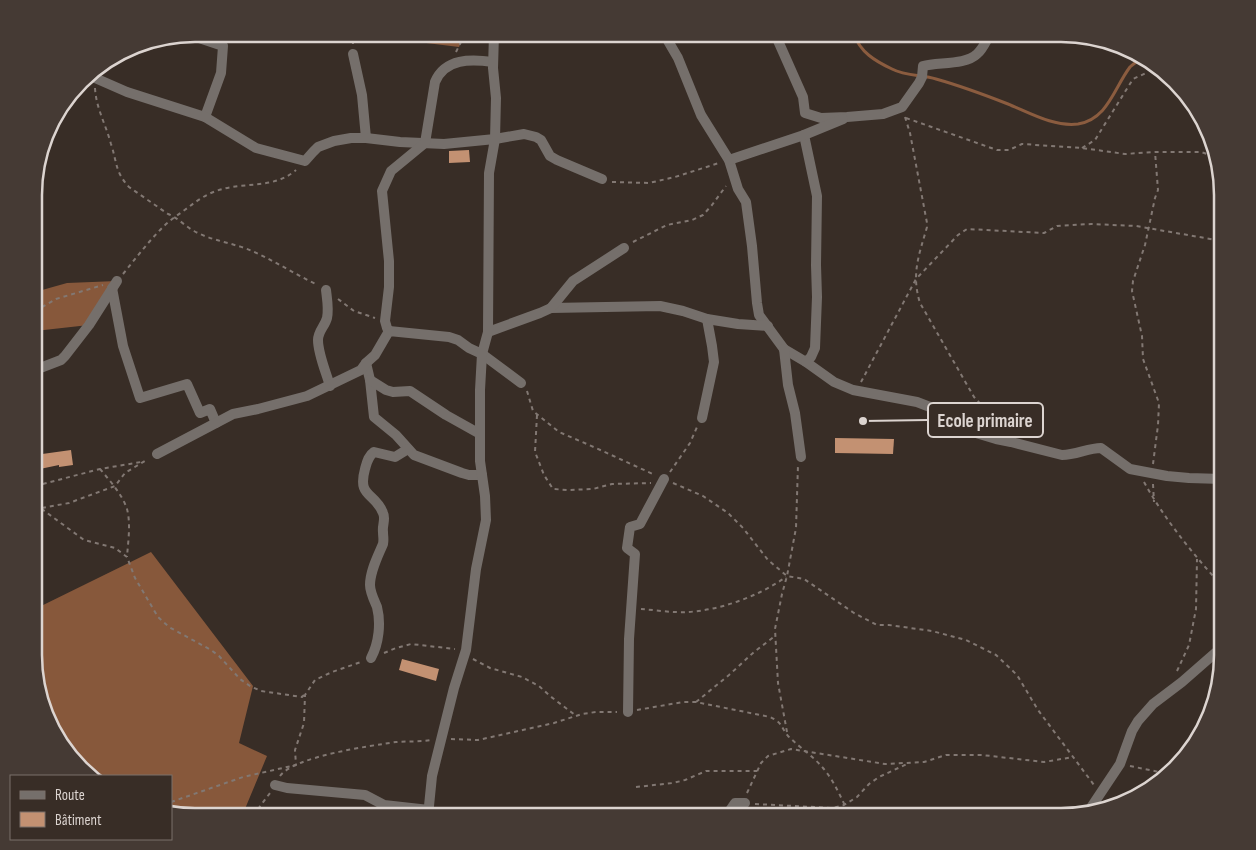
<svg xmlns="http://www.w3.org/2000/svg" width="1256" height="850" viewBox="0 0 1256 850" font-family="'Sofia Sans Condensed',sans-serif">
<rect width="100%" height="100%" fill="#382d26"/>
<g fill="#87583b">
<path d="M353,34h112l-6,13z"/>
<path d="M117,281l-28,44 -54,6v-39l32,-9z"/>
<path d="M151,552l102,134 -14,57 28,13 -25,60h-57l-14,-3v-37h-80l-35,-40 -21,-61v-66z"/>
</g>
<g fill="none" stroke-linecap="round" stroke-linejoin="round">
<path stroke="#8b5c3f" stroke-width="3" d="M854,34c6,18 21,27 38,35 13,7 30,6 44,10 25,7 49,16 72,25 22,9 46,23 70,20 30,-5 36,-36 52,-57 4,-4 8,-6 13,-9"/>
</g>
<g fill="#c39172">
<path d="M469,150l1,12 -21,1v-12z"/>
<path d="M835,438l59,1 -1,15 -58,-1z"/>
<path d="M71,450l2,15 -14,2v-2l-24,5v-15z"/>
<path d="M402,659l37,10 -3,12 -37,-11z"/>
</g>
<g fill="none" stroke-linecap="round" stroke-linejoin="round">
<g stroke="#827873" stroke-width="2" stroke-dasharray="4 4" stroke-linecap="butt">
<path d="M352,34l1,10"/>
<path d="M456,52l9,-18"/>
<path d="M95,88c1,20 11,37 16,56 6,18 4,28 18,43l39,27c10,4 17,12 26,17 18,10 40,12 58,20 23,10 44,24 66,34"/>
<path d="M905,117l5,16 17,90v4c-8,28 -16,47 -7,76l54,94 14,15 12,17"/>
<path d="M906,118l91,32h12l13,-6 60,4 43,6 30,-2h46l12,4"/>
<path d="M1082,148l13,-8 38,-61 13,-6"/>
<path d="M612,182l37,1 26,-6 44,-14"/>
<path d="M633,242l34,-17 25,-5 11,-5 9,-10 14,-19"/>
<path d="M123,274c13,-16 25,-32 40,-47 8,-8 18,-14 27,-21 8,-6 17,-12 26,-15 27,-10 57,-1 80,-21"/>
<path d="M338,299l16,12 21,7"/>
<path d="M35,311l21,-12 47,-14"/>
<path d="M861,382l55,-103 42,-44 9,-6 77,4 13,-7 34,-2 45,2 86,15"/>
<path d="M527,391l6,20 26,21 37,16 59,27"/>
<path d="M537,415l-2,37 9,23 9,14 15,1 25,-1 19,-5 39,-1"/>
<path d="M1153,464l5,-39 1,-22 -16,-44 -1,-23 -10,-45 1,-10 12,-36 10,-47 3,-8 -3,-38"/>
<path d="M100,469c10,12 22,25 27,40 4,15 1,33 0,48"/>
<path d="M670,472l20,-29 7,-16"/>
<path d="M1144,482c21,38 49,72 78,104"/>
<path d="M673,483l30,13 25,17 15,15 25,32 19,16 17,3 50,34 23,12h12l43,6 34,9 30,15 21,20 21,35 56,75"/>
<path d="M1153,484l1,18"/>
<path d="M35,486l65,-17 41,-7"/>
<path d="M35,504l49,36 31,8 12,9 8,21 23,39 11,10 42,23 8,6 21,23 10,7 11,5 41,6 2,-2"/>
<path d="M35,512l7,-4 27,-5 46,-17 10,-13 23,-14"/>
<path d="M641,609c15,1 32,4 47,3 33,-2 71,-16 98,-35"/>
<path d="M384,653l12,-5 15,-4 44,5"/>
<path d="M473,659l17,9 32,9 17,9 11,10 25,19"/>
<path d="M1177,671l12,-26 7,-36 1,-50"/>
<path d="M696,702l33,-27 25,-23 21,-16"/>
<path d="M637,710l46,-8h13l74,15c13,6 10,9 18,19 11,11 25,20 35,32 12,14 19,32 27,48"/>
<path d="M787,732l-9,-49 -3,-54 7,-35 5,-18 9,-48 2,-63"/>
<path d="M451,739l27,1 76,-17 28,-9 14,-2h21"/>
<path d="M1130,766l34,7"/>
<path d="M280,776c15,-20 90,-30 116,-34 12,-1 24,0 35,-2"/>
<path d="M636,787l37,-4 12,-3 21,-9h51"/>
<path d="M747,793l14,-30 7,-7 23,-7 94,15 39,-2 22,-7h36l62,7 29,-5"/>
<path d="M171,802l72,-25 53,-12 -1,-15 9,-27 1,-28 10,-15 17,-8 29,-10"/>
<path d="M755,804l78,4 11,-3 13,-8 12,-13 10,-7 28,-13"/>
<path d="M254,816l4,-7 12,-16"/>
</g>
<g stroke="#756f6b" stroke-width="10">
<path d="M664,34l14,24 23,57 28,45 9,29 8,13 6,44 5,57 2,12 25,34 22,13 28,20 19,8 64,12 13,5 29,18 17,8 20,6 15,3 51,13c14,0 26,-7 39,-7l29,21 37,7 22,2 33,1"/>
<path d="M775,34l28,63 2,16 16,5 26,-1 36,-3 19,-7 17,-24 3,-6 1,-11c15,-4 43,-1 54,-12 6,-5 9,-13 13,-20"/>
<path d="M190,35l33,11 -2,27 -16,44"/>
<path d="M353,54l9,41 4,43"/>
<path d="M91,73l4,5 32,14 78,25 51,31 49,13 8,-9 5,-5 16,-6 17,-3h15l34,4 44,2 51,-5 29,-5 12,3 5,3 9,16 7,4 45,19"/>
<path d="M804,135l13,61 -1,69 1,32 -2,51 -4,9 -5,5"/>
<path d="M729,160l75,-25 39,-16"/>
<path d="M112,288l11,58 17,52 47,-14 13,29 10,-4 6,14"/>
<path d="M326,290c1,9 3,19 1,28 -2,8 -9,13 -9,22 0,14 8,32 12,46"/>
<path d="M551,308l109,-2 23,5 24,8 31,5 30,2"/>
<path d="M389,331l-2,-3 -2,-7 4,-34v-26l-7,-70 9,-20 34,-28 10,-61c10,-24 36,-23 58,-20"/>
<path d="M488,332l52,-19 11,-5 22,-27 51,-33"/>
<path d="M784,349l4,36 7,28 6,44"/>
<path d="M366,363l4,17 4,37 22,18 18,20 48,18 7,2h13"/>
<path d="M35,370l26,-10 4,-4 24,-31 28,-44"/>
<path d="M370,380l16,10 7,2 17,-1 36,24 34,19"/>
<path d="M702,418l12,-56 -2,-16 -5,-27"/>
<path d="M157,454l76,-40 25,-5 49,-13 54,-26 5,-7 9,-8 14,-24 60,6 9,3 11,8 13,6 39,29"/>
<path d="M371,658c8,-15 10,-35 6,-51 -3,-7 -7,-15 -7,-22 0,-14 8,-29 13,-41 1,-5 0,-7 0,-12 -1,-7 3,-13 0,-19 -8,-21 -26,-15 -18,-44 2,-7 3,-13 9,-17l21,5 13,-8"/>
<path d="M628,712l1,-73 6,-85 -8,-6 3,-21 10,-3 24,-45"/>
<path d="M275,785l12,3 78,7 19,10 45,5"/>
<path d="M1090,809l30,-45 12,-33 6,-10 15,-17 29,-22 40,-35"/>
<path d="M428,816l4,-40 22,-88 12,-38 10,-81 10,-49 -1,-24 -5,-35v-71l2,-36 6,-22 1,-159 6,-34 1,-41 -3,-30 1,-34"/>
<path d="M726,816l9,-13h10"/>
</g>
</g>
<path d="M0 0H1256V850H0ZM195 42H1061A153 153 0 0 1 1214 195V655A153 153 0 0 1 1061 808H195A153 153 0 0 1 42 655V195A153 153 0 0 1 195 42Z" fill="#453a34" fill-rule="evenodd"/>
<path fill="none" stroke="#dcd4d0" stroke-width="2.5" d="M195 42H1061A153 153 0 0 1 1214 195V655A153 153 0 0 1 1061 808H195A153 153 0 0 1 42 655V195A153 153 0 0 1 195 42Z"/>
<path fill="none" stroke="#dcd4d0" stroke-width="2" d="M863 421L928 420"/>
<circle fill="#dcd4d0" stroke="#382d26" stroke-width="2" cx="863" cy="421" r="5"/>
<rect fill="#382d26" stroke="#dcd4d0" stroke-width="2" x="928" y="403" width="115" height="34" rx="5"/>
<g font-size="19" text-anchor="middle" font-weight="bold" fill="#dcd4d0">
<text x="985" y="427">Ecole primaire</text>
</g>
<rect x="10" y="775" width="162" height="65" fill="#382d26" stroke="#7a706a"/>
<rect x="20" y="791" width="25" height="8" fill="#756f6b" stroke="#7a706a"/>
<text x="55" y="800" font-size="15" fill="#dcd4d0">Route</text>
<rect x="20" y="812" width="25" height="15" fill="#c39172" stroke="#7a706a"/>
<text x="55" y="825" font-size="15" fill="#dcd4d0">Bâtiment</text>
</svg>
